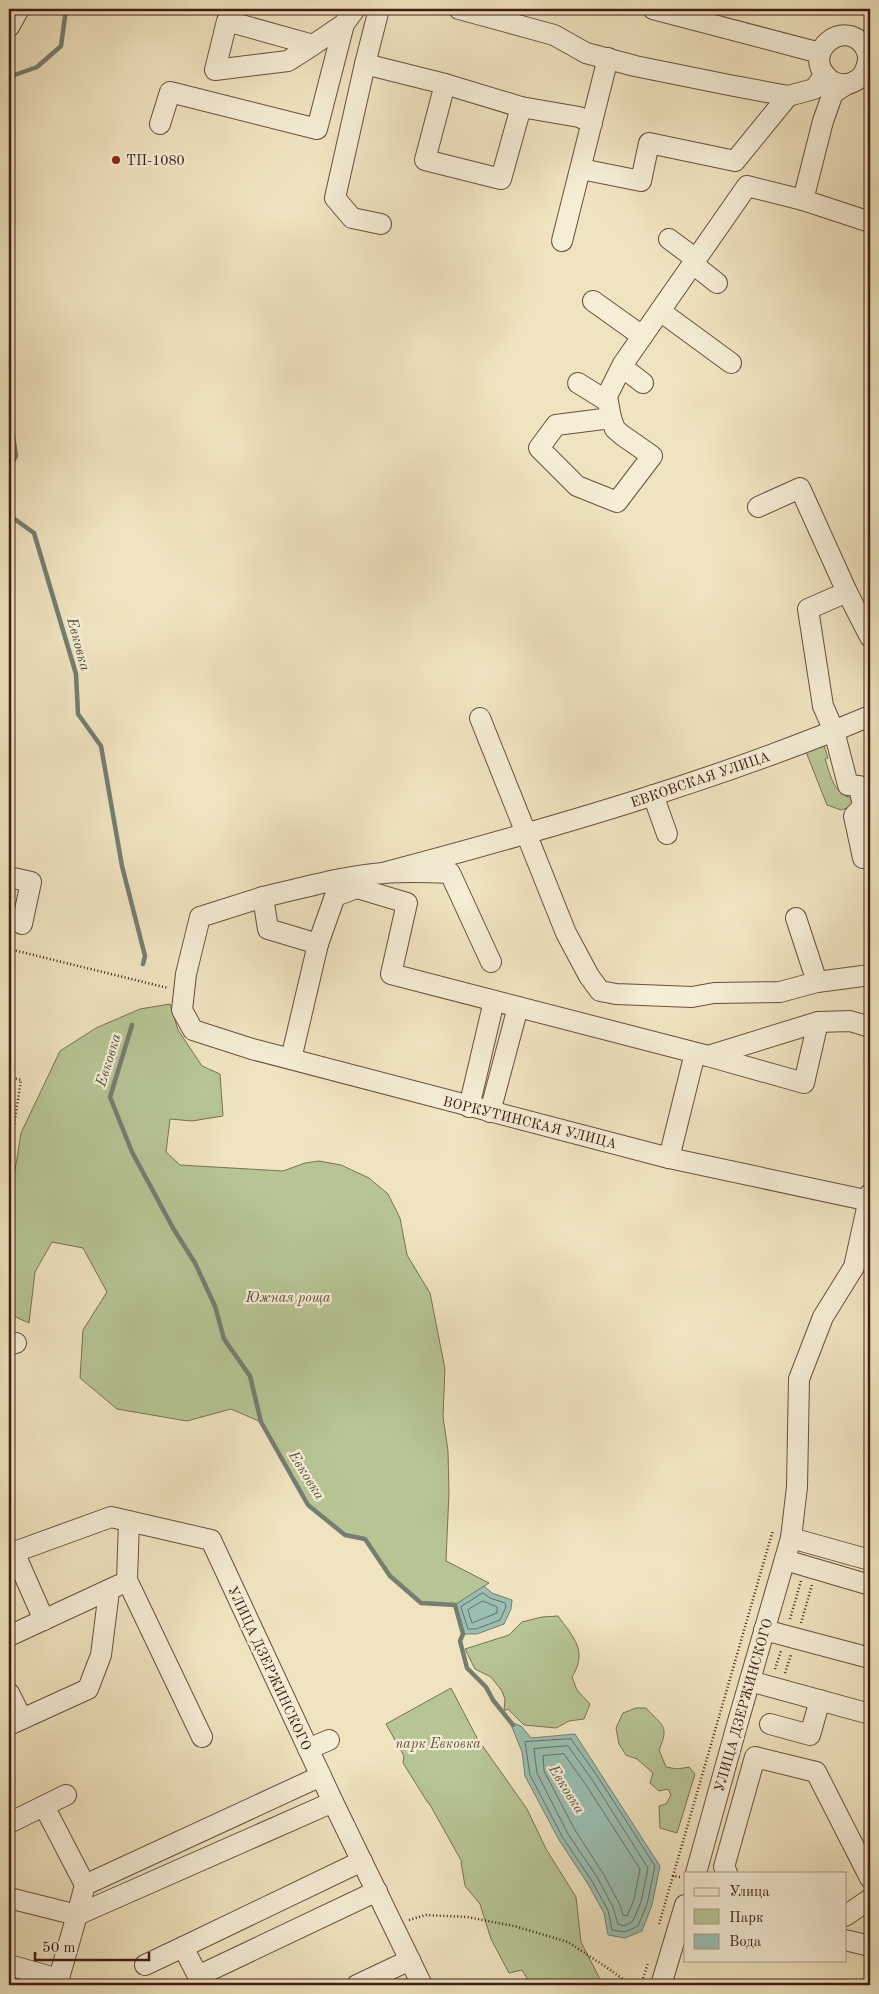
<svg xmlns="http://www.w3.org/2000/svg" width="879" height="1994" viewBox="0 0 879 1994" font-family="'Old Standard TT',serif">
<rect width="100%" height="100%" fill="#f0e4c0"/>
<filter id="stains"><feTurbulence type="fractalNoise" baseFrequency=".004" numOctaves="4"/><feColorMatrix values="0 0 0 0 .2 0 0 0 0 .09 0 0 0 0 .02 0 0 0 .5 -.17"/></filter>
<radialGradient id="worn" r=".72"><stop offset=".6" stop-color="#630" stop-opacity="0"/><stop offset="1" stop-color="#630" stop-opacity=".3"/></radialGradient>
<g fill="#b7c595" stroke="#7a7153">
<path d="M824,745l4,13 -3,1c6,17 9,38 30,39l2,7 -16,5 -14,-5 -21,-53z"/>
<path d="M170,1004l8,26 24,36 18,8 3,42 -31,5 -22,-2 -4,33 14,13 103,6 22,-8 14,-2 22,4 28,13 19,16 12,24 7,37 23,38 15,76 -2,47 5,35 1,41 -3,69 43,22 -34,22 -34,-2 -31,-27 -25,-37 -20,-4 -37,-30 -47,-83 -30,-13 -44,12 -70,-12 -37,-31 3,-48 24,-38 -24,-44 -31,-6 -17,30 -6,51 -20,-9v-106l12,-75 39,-82 36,-23 44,-19z"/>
<path d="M558,1616c16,22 30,35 14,61l5,13 13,14 -6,15 -15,2 -13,7 -32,-3 -16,-16 -4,2 1,-12 -3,-8 -11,-14 -16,-8 -10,-20 44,-14 13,-13 20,-5z"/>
<path d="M451,1688l26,50 50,71 19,40 30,48 5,45 22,43h-72l-9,-15 -13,3 -18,-34 -11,-35 -15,-18 -4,-24h1l-33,-59h-1l-25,-40 1,-7 -18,-32z"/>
<path d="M636,1708h10c16,18 24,17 13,42l7,17 11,2 12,-2 6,7 -18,59 -17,-5 -1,-22 7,-2 5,-9 -3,-6 -9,2 -9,-8 3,-10 -16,-14 -11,-4 -7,-11 -3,-16 7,-15z"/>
</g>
<g fill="#9abfb2" stroke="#757e72">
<path d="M484,1586l8,7 20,7 -1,9 -7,15 -27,10h-14l-8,-29z"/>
<path d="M510,1722l11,4 10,12 44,-4 85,132 -8,39 -10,26 -17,7 -17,-3 -4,-22 -16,-29 -29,-44 -34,-64 -3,-24z"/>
</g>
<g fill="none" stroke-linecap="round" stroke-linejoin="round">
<g stroke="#6c6e62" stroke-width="1">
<path d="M483,1593l7,5 15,5 1,4 -6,13 -24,9h-8l-7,-22z"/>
<path d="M483,1601l14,6v6l-25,10 -4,-13z"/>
<path d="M571,1739l27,38 57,89 -8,38 -9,22 -13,6 -13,-2 -4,-20 -16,-29 -29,-43 -33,-63 -5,-33z"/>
<path d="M568,1746l25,35 55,87 -7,34 -8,19 -9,5 -6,-2 -5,-17 -16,-30 -29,-43 -31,-61 -3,-24z"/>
<path d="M564,1754l22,31 54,84 -6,31 -7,16 -4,-1 -3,-10 -16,-30 -29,-45 -31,-59 -1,-15z"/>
</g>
<g stroke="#757e72" stroke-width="4.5">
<path d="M9,77l28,-10 24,-21 5,-37"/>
<path d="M9,276l2,18 -2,41"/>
<path d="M9,407l7,49 -7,13"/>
<path d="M9,515l25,18 42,141 2,40 23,32 21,120 23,90 -2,8"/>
<path d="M132,1025l-22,72 22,55 41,76 22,35 20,43 9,33 26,37 11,46 47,83 37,30 20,4 25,37 31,27 34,2 8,29 -3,7 7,27 19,19 7,13 20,25"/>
</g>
<defs>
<g id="minor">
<path d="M379,9l-14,55 80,20 -20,76 76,19 20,-72 58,10 13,6"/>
<path d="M459,9l95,26 32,18 49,13 94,19 59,11 26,-7 11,-14"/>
<path d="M653,9l167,44"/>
<path d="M9,27l10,-18"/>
<path d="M313,45l-25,16 -73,9 12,-49 86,24 31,-21"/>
<path d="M365,64l-30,134 17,20 29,6"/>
<path d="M863,75c5,-10 8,-20 1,-29 -20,-28 -61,5 -38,30 5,6 13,9 21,8 9,-1 15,-9 23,-12"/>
<path d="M445,84l76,23"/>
<path d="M160,124l10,-32 147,37 27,-105 11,-15"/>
<path d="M581,169l60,12 8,-38 86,18 53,-65"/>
<path d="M803,200l67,22"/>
<path d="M669,239l27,20"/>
<path d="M562,241l46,-183"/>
<path d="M693,264l24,19"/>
<path d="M593,301l49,35"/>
<path d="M660,311l71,52"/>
<path d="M622,367l21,16"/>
<path d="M578,383l29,18"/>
<path d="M611,418l-4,-22 16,-32 124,-178 56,14 20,-79 10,-28 14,-9"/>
<path d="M611,418l4,11 7,6 30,21 -35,46 -40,-16 -38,-38 17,-23z"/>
<path d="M758,507l42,-19 47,104"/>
<path d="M870,637l-23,-45 -39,17 15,97 11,25 14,54 11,1 4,20 -9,10 9,42 7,-3"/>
<path d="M480,718l86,215 23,43 11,15 16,3 76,3 22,-4 66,-1 37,-10"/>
<path d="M653,795l14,39"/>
<path d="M383,873c165,-44 330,-91 487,-157"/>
<path d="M9,877l22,5 -9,42"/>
<path d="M263,897c40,-9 80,-21 121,-24 22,-2 44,-1 66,0l41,89"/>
<path d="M796,918l21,64 53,-7"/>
<path d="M318,944l17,-48 22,-8 50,15 -16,71 317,82 110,-34 32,-1 20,6"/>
<path d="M708,1056l96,27 14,-61"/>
<path d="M291,1059l27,-115 -50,-15 -5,-32 -63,20 -14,57 -4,36 11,20 59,19 417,109 201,43"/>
<path d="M469,1107l25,-106"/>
<path d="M490,1112l28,-105"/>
<path d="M669,1158l26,-105"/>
<path d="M9,1345l7,-2"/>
<path d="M129,1521l-2,59 75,157"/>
<path d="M791,1538l79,22"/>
<path d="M14,1552l30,68"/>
<path d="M9,1554l102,-37 100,23 122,262 89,183"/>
<path d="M785,1560l85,25"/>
<path d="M764,1630l106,28"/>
<path d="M9,1636l110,-51"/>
<path d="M750,1681l120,33"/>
<path d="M9,1693l13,26"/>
<path d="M770,1724l40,11 10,-35"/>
<path d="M9,1725l79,-36 13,-34 8,-64"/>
<path d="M308,1749l21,-9"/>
<path d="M44,1806l41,79"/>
<path d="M9,1823l57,-28"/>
<path d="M696,1873l41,-148 54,-187 6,-51 2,-108 24,-62 31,-50 16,-73"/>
<path d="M727,1873l-3,-6 31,-110 61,15 54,106"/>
<path d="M9,1898l68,17 -20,70"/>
<path d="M77,1915l8,-30 236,-109"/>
<path d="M77,1915l256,-113"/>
<path d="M845,1916l25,-17"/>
<path d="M845,1940l25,6"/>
<path d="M183,1947l179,-86"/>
<path d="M9,1965l50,14"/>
<path d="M145,1965l38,-18 15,29 179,-85"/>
<path d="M357,1985l53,-25"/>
<path d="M661,1985l24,-80"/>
</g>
</defs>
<use href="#minor" stroke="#6a4f3d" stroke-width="22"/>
<g stroke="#3e1d11" stroke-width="2.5" stroke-dasharray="1 2.5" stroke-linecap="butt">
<path d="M9,949l159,39"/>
<path d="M9,1077l12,3 -12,78"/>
<path d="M790,1619l11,-38"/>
<path d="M801,1623l11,-38"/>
<path d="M775,1669l6,-18"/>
<path d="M785,1673l6,-18"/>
<path d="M673,1876l100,-346"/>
<path d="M409,1920l17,-5 41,2 47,9 54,16 41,27 22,16"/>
<path d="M659,1924l14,-48 7,1"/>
<path d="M641,1985l7,-22"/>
</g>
<use href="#minor" stroke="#f5edd6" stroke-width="20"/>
</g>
<circle fill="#8f2418" stroke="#f5edd6" stroke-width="2" cx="116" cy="160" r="5"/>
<g text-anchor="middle" stroke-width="4.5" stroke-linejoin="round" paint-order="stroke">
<g font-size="14" fill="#3e1d11" stroke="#f5edd6" text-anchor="start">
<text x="126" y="165">ТП-1080</text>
</g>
<g font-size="14" fill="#3e1d11" stroke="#f5edd6">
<text transform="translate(700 779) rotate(-19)" y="5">ЕВКОВСКАЯ УЛИЦА</text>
<text transform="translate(530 1122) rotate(14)" y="5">ВОРКУТИНСКАЯ УЛИЦА</text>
<text transform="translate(270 1668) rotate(65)" y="5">УЛИЦА ДЗЕРЖИНСКОГО</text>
<text transform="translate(743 1705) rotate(-74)" y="5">УЛИЦА ДЗЕРЖИНСКОГО</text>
</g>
<g font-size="14" font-style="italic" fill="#624f39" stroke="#f5edd6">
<text x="288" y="1302">Южная роща</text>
<text x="438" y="1748">парк Евковка</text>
</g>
<g font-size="15" font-style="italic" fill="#5a4e41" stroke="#f5edd6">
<text transform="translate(79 644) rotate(75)" y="5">Евковка</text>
<text transform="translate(108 1060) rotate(-73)" y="5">Евковка</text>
<text transform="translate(307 1475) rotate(58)" y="5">Евковка</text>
<text transform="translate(567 1789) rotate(58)" y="5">Евковка</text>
</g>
</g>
<rect width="879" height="1994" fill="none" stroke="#f0e4c0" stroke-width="30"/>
<rect x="10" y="10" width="859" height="1974" fill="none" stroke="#3e1d11" stroke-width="2.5"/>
<rect x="15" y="15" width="849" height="1964" fill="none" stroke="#3e1d11"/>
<rect x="684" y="1872" width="162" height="90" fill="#f5edd6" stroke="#ac9a87"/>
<rect x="694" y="1888" width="25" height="8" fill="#f5edd6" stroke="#ac9a87"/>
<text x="729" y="1896" font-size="15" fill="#3e1d11">Улица</text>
<rect x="694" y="1909" width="25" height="15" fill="#b7c595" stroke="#ac9a87"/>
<text x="729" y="1922" font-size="15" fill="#3e1d11">Парк</text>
<rect x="694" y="1934" width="25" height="15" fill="#9abfb2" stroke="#ac9a87"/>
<text x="729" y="1946" font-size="15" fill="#3e1d11">Вода</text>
<path d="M35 1952v8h114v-8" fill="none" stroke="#3e1d11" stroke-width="2.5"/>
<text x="42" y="1952" font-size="15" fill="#3e1d11" stroke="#f5edd6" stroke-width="4" paint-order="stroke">50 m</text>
<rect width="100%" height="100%" filter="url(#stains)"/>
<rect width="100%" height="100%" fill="url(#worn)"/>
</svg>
